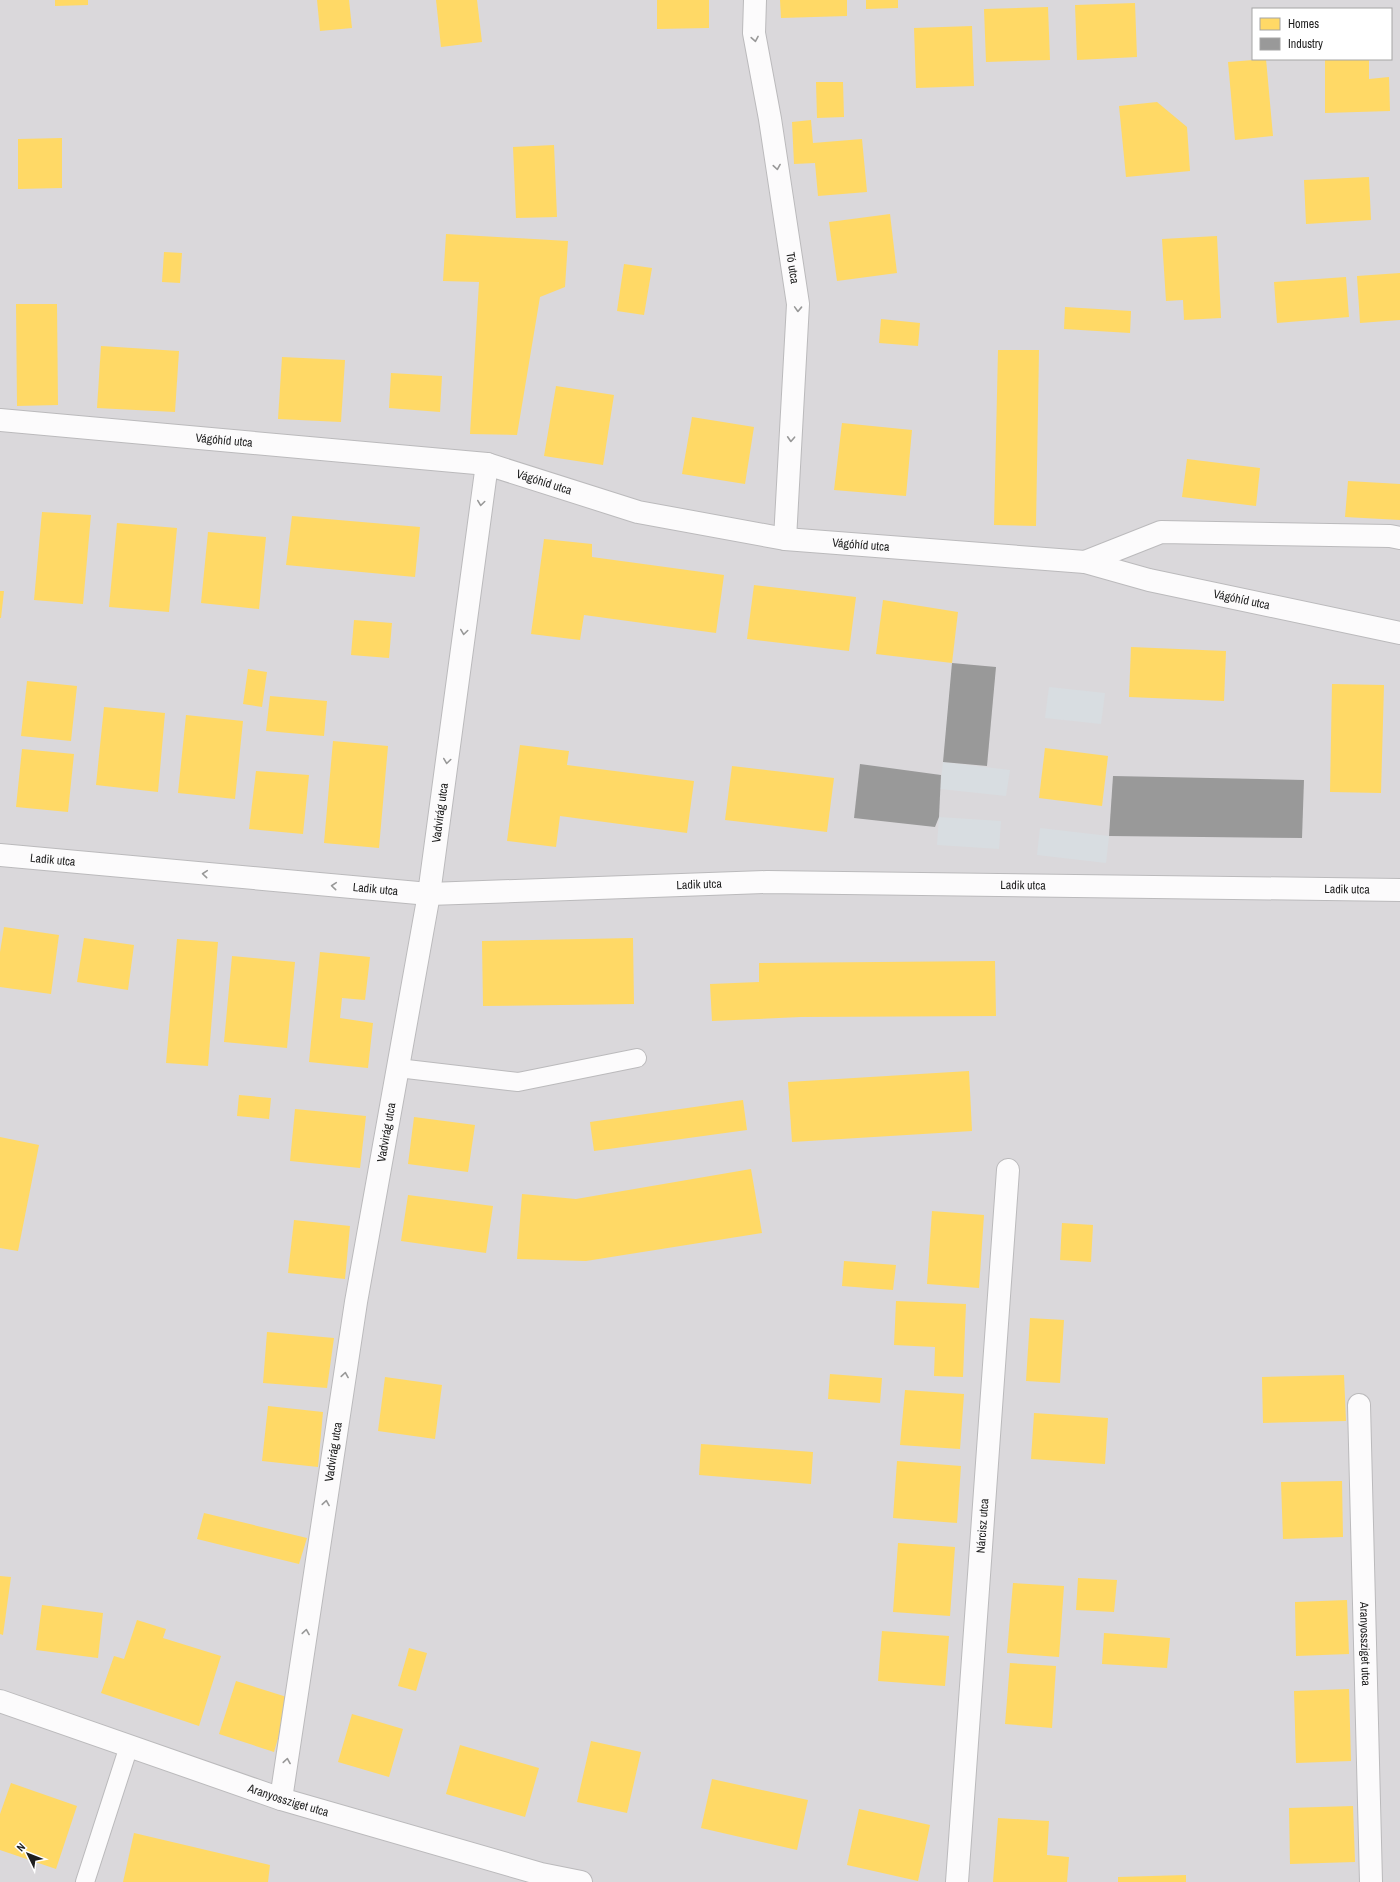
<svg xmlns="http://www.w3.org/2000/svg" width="1400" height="1882" viewBox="0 0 1400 1882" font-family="'Archivo Narrow',sans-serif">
<rect width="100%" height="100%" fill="#eae7ec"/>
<path fill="#dad8db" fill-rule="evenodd" d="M0,0h1400v1882h-1400zM1253,9h138v50h-138z"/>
<g fill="#d8dde1">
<path d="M1049,687l56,6 -4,31 -56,-6z"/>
<path d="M943,762l67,8 -4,26 -66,-7z"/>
<path d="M939,817l62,4 -2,28 -62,-4z"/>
<path d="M1040,828l69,8 -3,27 -69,-8z"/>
</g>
<g fill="#ffd966">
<path d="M55,0h33v5l-33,1z"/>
<path d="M317,0h32l3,28 -32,3z"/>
<path d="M436,0h41l5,42 -41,5z"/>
<path d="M657,0h52v28l-52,1z"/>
<path d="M780,0h67v16l-66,2z"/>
<path d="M866,0h32v8l-32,1z"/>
<path d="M1135,3l2,54 -60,3 -2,-55z"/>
<path d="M1048,7l2,53 -64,2 -2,-53z"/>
<path d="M972,26l2,60 -58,2 -2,-60z"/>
<path d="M1266,59l7,77 -38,4 -7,-78z"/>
<path d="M1325,59h44v20l20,-2 1,34 -65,2z"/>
<path d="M816,82h27l1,35 -27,1z"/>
<path d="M1157,102l30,25 3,44 -64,6 -7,-71z"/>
<path d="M811,120l2,23 49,-4 5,53 -49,4 -3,-33 -21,1 -2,-42z"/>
<path d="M62,138v50l-44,1v-50z"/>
<path d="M554,145l3,72 -41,1 -3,-71z"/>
<path d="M1369,177l2,43 -65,4 -2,-44z"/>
<path d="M890,214l7,59 -60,8 -8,-59z"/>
<path d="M446,234l122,7 -3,46 -25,10 -23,138 -47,-1 9,-152 -36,-1z"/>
<path d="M1217,236l4,82 -37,2 -1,-20 -17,1 -4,-62z"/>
<path d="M164,252l18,1 -2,30 -18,-1z"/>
<path d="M624,264l28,4 -8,47 -27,-4z"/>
<path d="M1400,273v47l-40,3 -3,-47z"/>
<path d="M1346,277l3,40 -72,6 -3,-41z"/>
<path d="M16,304h41l1,101 -41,1z"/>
<path d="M1065,307l66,4 -1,22 -66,-4z"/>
<path d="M881,319l39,4 -2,23 -39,-3z"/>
<path d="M101,346l78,5 -4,61 -78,-4z"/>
<path d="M998,350h41l-3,176 -42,-1z"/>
<path d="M282,357l63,3 -4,62 -63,-3z"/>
<path d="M391,373l51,3 -2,36 -51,-4z"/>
<path d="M556,386l58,9 -11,70 -59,-9z"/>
<path d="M692,417l62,10 -9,57 -63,-10z"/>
<path d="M842,423l70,7 -6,66 -72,-6z"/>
<path d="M1187,459l73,9 -4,38 -74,-9z"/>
<path d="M1348,481l52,3v36l-55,-3z"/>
<path d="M42,512l49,3 -8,89 -49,-4z"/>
<path d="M292,516l128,11 -5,50 -129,-12z"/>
<path d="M117,523l60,5 -8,84 -60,-5z"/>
<path d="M208,532l58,5 -7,72 -58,-6z"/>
<path d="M544,539l48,5v13l132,18 -8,58 -132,-18 -4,25 -49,-6z"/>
<path d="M754,585l102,12 -7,54 -102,-12z"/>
<path d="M0,591h4l-3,27h-1z"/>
<path d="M883,600l75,12 -6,51 -76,-9z"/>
<path d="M354,620l38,3 -3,35 -38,-3z"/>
<path d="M1131,647l95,4 -2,50 -95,-4z"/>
<path d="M248,669l19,3 -5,35 -19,-3z"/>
<path d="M27,681l50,5 -6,55 -50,-5z"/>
<path d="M1332,684l52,1 -3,108 -51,-1z"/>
<path d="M270,696l57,5 -3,35 -58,-5z"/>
<path d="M104,707l61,6 -7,79 -62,-7z"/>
<path d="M186,715l57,6 -8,78 -57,-6z"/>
<path d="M333,741l55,5 -9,102 -55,-5z"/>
<path d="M520,745l49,6 -2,14 127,16 -7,52 -127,-17 -4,31 -49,-6z"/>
<path d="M1045,748l63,8 -6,50 -63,-8z"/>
<path d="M22,749l52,5 -6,58 -52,-5z"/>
<path d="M732,766l102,12 -7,54 -102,-12z"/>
<path d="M256,771l53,4 -6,59 -54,-5z"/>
<path d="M4,927l55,8 -8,59 -51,-7v-35z"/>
<path d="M84,938l50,7 -6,45 -51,-8z"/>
<path d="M633,938l1,66 -151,2 -1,-65z"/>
<path d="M177,939l41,3 -10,124 -42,-3z"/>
<path d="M320,952l50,5 -5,43 -23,-2 -2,20 33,5 -5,45 -59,-6z"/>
<path d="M232,956l63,6 -8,86 -63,-6z"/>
<path d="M995,961l1,55 -195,1 -89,4 -2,-37 49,-2v-19z"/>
<path d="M969,1071l3,60 -180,11 -4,-60z"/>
<path d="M239,1095l32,3 -2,21 -32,-3z"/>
<path d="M743,1100l4,30 -153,21 -4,-29z"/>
<path d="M295,1109l71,7 -6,52 -70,-7z"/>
<path d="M414,1117l61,8 -7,47 -60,-8z"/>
<path d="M0,1137l39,8 -21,106 -18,-3z"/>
<path d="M751,1169l11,64 -176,28 -69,-2 5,-65 54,5z"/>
<path d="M408,1195l85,11 -7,47 -85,-12z"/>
<path d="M932,1211l52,4 -5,73 -52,-4z"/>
<path d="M294,1220l56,6 -5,53 -57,-6z"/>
<path d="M1062,1223l31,2 -2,37 -31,-2z"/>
<path d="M844,1261l52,4 -3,25 -51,-4z"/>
<path d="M896,1301l70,3 -3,73 -29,-1 1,-29 -41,-2z"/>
<path d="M1030,1318l34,2 -4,63 -34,-2z"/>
<path d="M267,1332l67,6 -7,50 -64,-5z"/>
<path d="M830,1374l52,4 -2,25 -52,-4z"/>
<path d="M1344,1375l2,46 -83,2 -1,-46z"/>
<path d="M385,1377l57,8 -7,54 -57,-8z"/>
<path d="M905,1390l59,4 -4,55 -60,-4z"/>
<path d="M268,1406l55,6 -5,55 -56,-6z"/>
<path d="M1034,1413l74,5 -3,46 -74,-5z"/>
<path d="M701,1444l112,8 -2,32 -112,-9z"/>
<path d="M897,1461l64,5 -4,57 -64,-5z"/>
<path d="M1342,1481l1,56 -60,2 -2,-57z"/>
<path d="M204,1513l103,25 -8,26 -102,-25z"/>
<path d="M898,1543l57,4 -5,69 -57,-4z"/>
<path d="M0,1576l11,1 -8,58 -3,-1z"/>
<path d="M1078,1578l39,2 -3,32 -38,-2z"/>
<path d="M1013,1583l51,3 -5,71 -52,-4z"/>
<path d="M1347,1600l2,54 -53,2 -1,-54z"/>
<path d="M42,1605l61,8 -5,45 -62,-8z"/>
<path d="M137,1620l29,9 -3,9 58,18 -22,70 -98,-33 13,-37 10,3z"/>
<path d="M882,1631l67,5 -4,50 -67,-5z"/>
<path d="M1104,1633l66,5 -3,30 -65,-4z"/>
<path d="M409,1648l18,5 -11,38 -18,-5z"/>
<path d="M1010,1663l46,3 -4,62 -47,-4z"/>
<path d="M236,1681l54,17 -16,54 -55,-18z"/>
<path d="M1349,1689l2,72 -55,2 -2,-72z"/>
<path d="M352,1714l51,15 -14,48 -51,-15z"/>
<path d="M591,1741l50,11 -14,61 -50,-11z"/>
<path d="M460,1745l79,23 -14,49 -79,-23z"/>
<path d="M712,1779l96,21 -11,50 -96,-22z"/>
<path d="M11,1783l66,23 -21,63 -56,-19v-36z"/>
<path d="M1353,1806l2,56 -65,2 -1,-56z"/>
<path d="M859,1809l71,16 -12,56 -71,-16z"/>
<path d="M998,1818l51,3 -2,34 22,2 -2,25h-74z"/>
<path d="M134,1833l136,32 -2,17h-145z"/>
<path d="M1186,1875v7h-68v-5z"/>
</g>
<g fill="#999">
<path d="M952,663l44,4 -9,99 -44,-4z"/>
<path d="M860,764l81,11 -2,42 -4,10 -81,-9z"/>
<path d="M1113,776l191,4 -2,58 -193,-2z"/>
</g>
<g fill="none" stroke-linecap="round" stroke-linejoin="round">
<defs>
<g id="service">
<path d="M398,1068l120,14 119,-24"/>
<path d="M85,1882l44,-136"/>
</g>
<g id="minor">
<path id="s1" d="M755,0l-1,33 16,86 28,185 -13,235"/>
<path id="s2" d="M0,420l487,44 151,48 147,27 300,23 64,18 251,53"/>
<path d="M1085,562l76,-30 229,4 10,2"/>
<path id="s3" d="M0,855l429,39 338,-12 633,8"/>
<path id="s4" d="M1359,1405l12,477"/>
<path id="s5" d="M0,1701l281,98 260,75 40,8"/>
<path id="s6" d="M281,1799l75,-497 73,-408 58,-430"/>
<path id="s7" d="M957,1882l51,-712"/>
</g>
</defs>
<use href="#service" stroke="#bbbabc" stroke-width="20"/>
<use href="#minor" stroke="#bbbabc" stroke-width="24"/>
<use href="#service" stroke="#fcfbfc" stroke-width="18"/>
<use href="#minor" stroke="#fcfbfc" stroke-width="22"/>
</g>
<defs><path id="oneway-chevron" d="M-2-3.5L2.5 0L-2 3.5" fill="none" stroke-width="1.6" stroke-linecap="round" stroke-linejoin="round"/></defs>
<g stroke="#989898">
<use href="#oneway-chevron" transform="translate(755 39) rotate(80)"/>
<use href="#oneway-chevron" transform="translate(777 167) rotate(81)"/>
<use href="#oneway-chevron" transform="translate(798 309) rotate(92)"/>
<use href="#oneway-chevron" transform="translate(791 439) rotate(93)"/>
<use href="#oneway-chevron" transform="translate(481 503) rotate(98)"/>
<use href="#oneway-chevron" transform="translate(464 632) rotate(98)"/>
<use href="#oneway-chevron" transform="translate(447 761) rotate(98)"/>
<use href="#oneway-chevron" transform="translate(205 874) rotate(-175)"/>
<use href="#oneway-chevron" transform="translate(334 886) rotate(-175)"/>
<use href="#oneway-chevron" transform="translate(345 1375) rotate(-81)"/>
<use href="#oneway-chevron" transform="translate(326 1503) rotate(-81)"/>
<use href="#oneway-chevron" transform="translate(306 1632) rotate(-81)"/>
<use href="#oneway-chevron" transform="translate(287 1761) rotate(-81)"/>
</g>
<g text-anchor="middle" stroke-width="4" stroke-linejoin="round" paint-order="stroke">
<g font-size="12" fill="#1e1e1e" stroke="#fff">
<text dy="4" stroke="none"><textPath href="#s1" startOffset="271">Tó utca</textPath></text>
<text dy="4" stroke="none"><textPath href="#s2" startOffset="225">Vágóhíd utca</textPath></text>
<text dy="4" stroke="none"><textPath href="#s2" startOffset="549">Vágóhíd utca</textPath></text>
<text dy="4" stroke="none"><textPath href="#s2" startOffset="873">Vágóhíd utca</textPath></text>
<text dy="4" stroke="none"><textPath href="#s2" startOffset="1259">Vágóhíd utca</textPath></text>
<text dy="4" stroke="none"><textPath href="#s6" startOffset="999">Vadvirág utca</textPath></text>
<text dy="4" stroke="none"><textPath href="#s3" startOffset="53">Ladik utca</textPath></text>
<text dy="4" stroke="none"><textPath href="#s3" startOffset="701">Ladik utca</textPath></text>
<text dy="4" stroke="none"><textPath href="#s3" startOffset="1025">Ladik utca</textPath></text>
<text dy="4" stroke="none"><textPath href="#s3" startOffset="377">Ladik utca</textPath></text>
<text dy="4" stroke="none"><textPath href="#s3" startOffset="1349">Ladik utca</textPath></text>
<text dy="4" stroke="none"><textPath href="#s6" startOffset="675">Vadvirág utca</textPath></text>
<text dy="4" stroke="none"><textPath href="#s6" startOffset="351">Vadvirág utca</textPath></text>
<text dy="4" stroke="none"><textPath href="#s7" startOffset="357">Nárcisz utca</textPath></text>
<text dy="4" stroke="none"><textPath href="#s4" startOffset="239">Aranyossziget utca</textPath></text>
<text dy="4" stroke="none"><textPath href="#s5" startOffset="305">Aranyossziget utca</textPath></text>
</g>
</g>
<rect x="1252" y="8" width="140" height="52" fill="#ffffff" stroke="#a5a5a5"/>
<rect x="1260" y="18" width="20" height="12" fill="#ffd966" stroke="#a5a5a5"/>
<text x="1288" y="28" font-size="12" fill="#1e1e1e">Homes</text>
<rect x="1260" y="38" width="20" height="12" fill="#999999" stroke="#a5a5a5"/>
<text x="1288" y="48" font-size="12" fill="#1e1e1e">Industry</text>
<g transform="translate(28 1854) rotate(313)" stroke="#ffffff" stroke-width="3" paint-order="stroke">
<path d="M0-3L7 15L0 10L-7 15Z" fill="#1e1e1e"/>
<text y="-6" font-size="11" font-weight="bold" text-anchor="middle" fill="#1e1e1e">N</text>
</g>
</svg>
